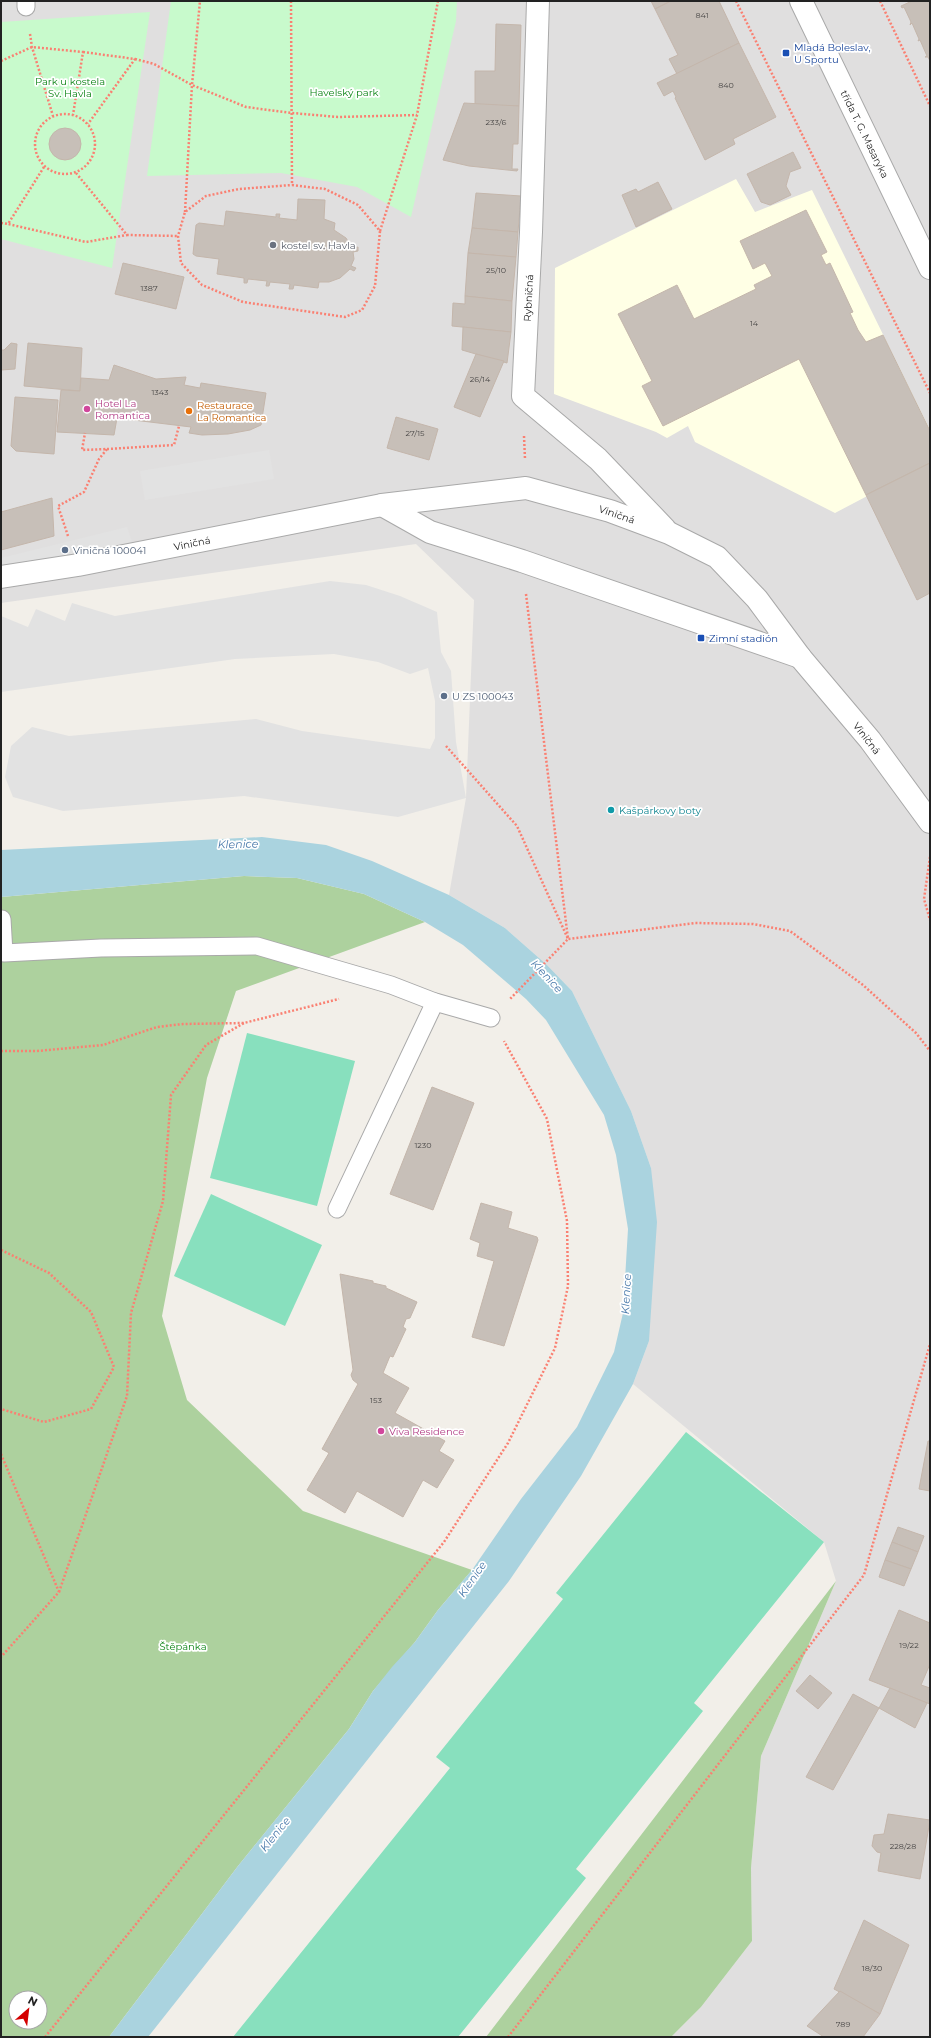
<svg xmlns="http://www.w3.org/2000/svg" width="931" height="2038" viewBox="0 0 931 2038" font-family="Montserrat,sans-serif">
<rect width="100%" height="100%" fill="#f2efe9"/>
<path fill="#e0dfdf" d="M1,1h929v2036h-259l30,-30 51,-66 -1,-73 10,-112 75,-175 -12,-39 -191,-158 16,-43 2,-173 -20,-57 -59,-120 -25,-26 -42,-37 -56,-33 17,-97 8,-198 -58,-56 -415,59z"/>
<path fill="#ffffe5" d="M736,179l19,33 57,-22 118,240v33l-95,50 -140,-71 -7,-16 -21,12 -11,-6 -102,-38 1,-126z"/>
<g fill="#add19e" fill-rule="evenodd">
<path d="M244,876l53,2 67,16 61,28 -189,69 -29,87 -45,238 25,84 116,111 169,59 -34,40 -23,32 -42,49 -24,38 -111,137 -129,171h-108v-1140zM16,1998h24v24h-24z"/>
<path d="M836,1581l-75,175 -10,112 1,73 -51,66 -30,30h-185z"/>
</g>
<g fill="#c8facc">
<path d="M171,1h286l-1,20 -45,196 -54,-30 -76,-14 -134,3z"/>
<path d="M150,12l-38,256 -111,-29v-217z"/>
</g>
<g fill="#88e0be">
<path d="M247,1033l108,28 -38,145 -107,-28z"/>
<path d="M211,1194l111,51 -37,81 -111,-50z"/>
<path d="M686,1432l138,110 -130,161 9,8 -127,158 10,9 -128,159h-225l217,-269 -14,-11 127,-158 -7,-6z"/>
</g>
<g fill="#e2e2e2">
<path d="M269,450l5,29 -129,21 -5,-29z"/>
<path d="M127,527l5,15 -131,29v-13z"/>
<path d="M330,581l36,4 34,11 37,16 4,40 10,19 5,71 10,56 -68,19 -154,-21 -181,15 -50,-14 -8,-20 6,-31 21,-19 37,9 187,-17 46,12 128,18 5,-11v-37l-7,-33 -18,6 -32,-12 -44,-8 -99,5 -234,33v-76l27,11 8,-18 29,12 7,-18 43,13z"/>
</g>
<path fill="#aad3df" d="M262,837l64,8 46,16 77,34 56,33 42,37 25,26 59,120 20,57 6,54 -8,119 -16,43 -52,92 -72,105 -361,456h-39l129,-171 111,-137 24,-38 19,-24 23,-25 23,-32 34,-40 49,-71 56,-72 37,-75 9,-39 5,-84 -12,-74 -12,-40 -58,-95 -20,-21 -63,-54 -38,-23 -61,-28 -67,-16 -53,-2 -243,21v-47z"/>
<g fill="#c7bfb8" stroke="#c4b6ab">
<path d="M651,1h20l-16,8z"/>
<path d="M671,1h48l20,42 -62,31 -8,-15 9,-4 -23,-46z"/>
<path d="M912,1h18v60l-2,-4h-3l2,-1 -7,-16 -2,1 1,-2 -7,-16 -2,2 1,-3 -7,-15 -2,1 -1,-2z"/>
<path d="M496,24l25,1 -2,81 -44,-1v-34h20z"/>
<path d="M739,43l37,74 -43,22 2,5 -30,16 -30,-62 1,-1 -3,-6 -9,5 -7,-13z"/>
<path d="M464,103l55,3 -1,38h-5l-1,25h6l-1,2 -48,-5 -26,-6z"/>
<circle cx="65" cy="144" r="16"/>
<path d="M793,152l8,16 -11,4 -4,14 5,9 -21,10 -9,-3 -14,-28z"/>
<path d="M658,182l14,27 -36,18 -14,-32 14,-6 2,3z"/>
<path d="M476,193l45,3 -3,36 -46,-4z"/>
<path d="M298,199l27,1 -1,19 11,4 -1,7 12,8 6,10 6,-1v4l-5,1 1,7 -3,7 5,2 -2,3 -4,-2 -10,9 -11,4h-10l-1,6 -24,-3 -1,4h-4l1,-5 -20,-2 -1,4h-3l1,-5 -19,-2 -1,4h-3v-5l-27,-4 2,-15 -23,-3 -3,-2 3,-29 3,-2 25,3 2,-15 50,6v-3h4l-1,4 18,2z"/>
<path d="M806,210l21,42 -6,3 5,10 4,-2 23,49 -3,1 8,17 8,12 17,-7 47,96v32l-64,32 -67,-136 -136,67 -21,-40 10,-5 -34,-67 59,-29 17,34 62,-30 -2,-4 18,-9 -7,-13 -12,6 -13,-28z"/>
<path d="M472,228l46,4 -2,25 -48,-4z"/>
<path d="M468,253l48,4 -4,44 -47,-5z"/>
<path d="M123,263l61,14 -8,32 -61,-15z"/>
<path d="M465,296l47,5 -1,31 -59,-6 1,-23 12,1z"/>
<path d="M463,327l48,5 -4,31 -45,-13z"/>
<path d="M11,343l6,1 -2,25 -14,1v-20h3z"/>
<path d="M28,343l54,5 -2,43 -56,-5z"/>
<path d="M476,354l28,7 -24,56 -26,-10z"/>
<path d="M114,365l42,14 30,-2 -2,8 16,3 1,-5 65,10 -5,32 -11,5 -22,4 -26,1 -13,-2 2,-6 -74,-9 -3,17 -57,-3 4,-42 19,1 1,-13 28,2z"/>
<path d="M15,397l43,3 -4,54 -38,-3 -5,-5z"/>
<path d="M396,417l42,12 -9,31 -42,-12z"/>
<path d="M930,463v130l-13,7 -51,-105z"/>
<path d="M52,498l2,38 -53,14v-40v2z"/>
<path d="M432,1087l42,16 -41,107 -43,-16z"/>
<path d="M481,1203l31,9 -4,16 29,9 1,3 -34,106 -32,-9 22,-76 -17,-5 3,-13 -10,-4z"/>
<path d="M340,1274l33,7v2l13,3v2l31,14 -7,16 -4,1 -3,8 3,2 -13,28 -3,-1 -7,17 26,15 -14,25 50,28 -6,10 15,9 -17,28 -14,-8 -20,37 -46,-26 -12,22 -38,-23 22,-37 -7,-4 36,-65 -5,-4 -2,-5 2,-5z"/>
<path d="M928,1441h2v50l-11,-2z"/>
<path d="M898,1527l26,9 -6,16 -26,-10z"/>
<path d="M892,1542l26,10 -7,17 -26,-9z"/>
<path d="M885,1560l26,9 -7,17 -25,-9z"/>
<path d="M899,1610l31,13v41l-9,21 9,3v16l-61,-24z"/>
<path d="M810,1675l22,18 -14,16 -22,-18z"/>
<path d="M890,1688l37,15 -12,25 -36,-20z"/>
<path d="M853,1694l26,14 -46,82 -27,-13z"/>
<path d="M888,1814l42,6 -10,59 -42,-8 3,-18 -4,-1 -5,-6 2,-11 10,-1z"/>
<path d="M864,1920l45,25 -29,69 -46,-25z"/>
<path d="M840,1991l40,23 -17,23h-39l-17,-11z"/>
</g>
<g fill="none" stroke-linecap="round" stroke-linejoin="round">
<defs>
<g id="service">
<path d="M26,1v6"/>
<path d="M2,919l2,34 97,-5 156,-2 134,39 44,17 56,16"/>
<path d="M337,1209l98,-207"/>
</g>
<g id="minor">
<path d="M538,1l-7,231 -8,164 75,63 67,70"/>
<path d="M382,505l48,27 92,29 278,96"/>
<path d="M1,577l77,-12 304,-60 144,-17 84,23 59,22 48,24 40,42 43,58 70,83 60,82"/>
</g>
<path id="tertiary" d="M801,1l129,267"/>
</defs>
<use href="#service" stroke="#a9a9a9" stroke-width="19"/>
<use href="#minor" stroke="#a9a9a9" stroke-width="24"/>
<use href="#tertiary" stroke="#a9a9a9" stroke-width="24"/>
<g stroke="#fa8072" stroke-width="2.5" stroke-dasharray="2 2" stroke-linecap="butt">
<path d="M291,1l1,184"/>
<path d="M736,1l194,392"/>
<path d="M880,1l50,105"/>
<path d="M30,34l2,13 21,69"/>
<path d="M83,52l52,7 -47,65"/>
<path d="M135,59l19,5 38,21 54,22 46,6 46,4 79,-2"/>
<path d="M1,61l31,-14 51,5 -10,63"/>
<circle cx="65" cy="144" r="30"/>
<path d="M44,167l-36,57 78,18 41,-7"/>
<path d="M76,173l51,62 51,1"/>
<path d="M292,185l33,4 33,16 22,26 -5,55 -13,24 -17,7 -102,-15 -41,-17 -21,-22 -3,-27 7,-24 21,-16 33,-7z"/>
<path d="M185,212l7,-127 8,-84"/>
<path d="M1,223l7,1"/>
<path d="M380,231l37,-116 21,-114"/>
<path d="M524,436l1,23"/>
<path d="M107,449l67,-4 5,-19"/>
<path d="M68,536l-10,-30 26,-14 15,-33 8,-10 -25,1 3,-17"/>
<path d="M526,594l42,345 127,-16 58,1 37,7 73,54 53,48 14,18"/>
<path d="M446,746l71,80 51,113 -58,60"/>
<path d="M930,857l-6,42 6,21"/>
<path d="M1,1051h36l66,-6 54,-18 26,-3 61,-1 95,-24"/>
<path d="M1,1250l48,23 42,39 23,55 -23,42 -47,13 -43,-13"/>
<path d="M1,1454l58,138 -58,65"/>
<path d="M59,1592l68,-196 4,-83 32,-112 8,-106 35,-50 38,-22"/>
<path d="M45,2037l399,-495 64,-99 47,-95 13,-62 -1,-65 -20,-102 -43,-78"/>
<path d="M508,2037l356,-462 66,-231"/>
</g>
<use href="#service" stroke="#fff" stroke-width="17"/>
<use href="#minor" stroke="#fff" stroke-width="22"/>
<use href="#tertiary" stroke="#fff" stroke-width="22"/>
</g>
<g fill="#1a4fb4" stroke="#fff" stroke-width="1.5">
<rect x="782" y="49" width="8" height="8" rx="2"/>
<rect x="697" y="634" width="8" height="8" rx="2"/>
</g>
<circle fill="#6b7280" stroke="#fff" stroke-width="1.5" cx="273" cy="245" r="4"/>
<g fill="#d1479c" stroke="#fff" stroke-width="1.5">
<circle cx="87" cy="409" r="4"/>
<circle cx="381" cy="1431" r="4"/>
</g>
<circle fill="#e8710a" stroke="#fff" stroke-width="1.5" cx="189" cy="411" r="4"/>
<g fill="#5c6f8a" stroke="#fff" stroke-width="1.5">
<circle cx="65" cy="550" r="4"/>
<circle cx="444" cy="696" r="4"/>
</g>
<circle fill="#0f9aa8" stroke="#fff" stroke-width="1.5" cx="611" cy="810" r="4"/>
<g text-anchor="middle" stroke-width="3.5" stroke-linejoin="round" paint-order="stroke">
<g font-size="8" fill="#4b4948">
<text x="702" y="18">841</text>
<text x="726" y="88">840</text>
<text x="496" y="125">233/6</text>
<text x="496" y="273">25/10</text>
<text x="149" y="291">1387</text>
<text x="754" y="326">14</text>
<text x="480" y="382">26/14</text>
<text x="160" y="395">1343</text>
<text x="415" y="436">27/15</text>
<text x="423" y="1148">1230</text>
<text x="376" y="1403">153</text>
<text x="909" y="1648">19/22</text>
<text x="903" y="1849">228/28</text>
<text x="872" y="1971">18/30</text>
<text x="843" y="2027">789</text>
</g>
<g font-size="10" fill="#164399" stroke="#fff" text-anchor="start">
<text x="794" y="51">Mladá Boleslav,<tspan x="794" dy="12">U Sportu</tspan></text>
<text x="709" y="642">Zimní stadión</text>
</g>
<g font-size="10" fill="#0c8416" stroke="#fff">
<text x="70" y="85">Park u kostela<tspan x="70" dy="12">Sv. Havla</tspan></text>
<text x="344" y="96">Havelský park</text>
<text x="183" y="1650">Štěpánka</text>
</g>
<g font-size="10" fill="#222" stroke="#fff">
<text transform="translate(865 134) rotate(64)" y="4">třída T. G. Masaryka</text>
<text transform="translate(528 298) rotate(-87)" y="4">Rybničná</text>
<text transform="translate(617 514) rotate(19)" y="4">Viničná</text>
<text transform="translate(192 543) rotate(-11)" y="4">Viničná</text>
<text transform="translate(867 738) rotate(52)" y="4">Viničná</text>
</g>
<g font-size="10" fill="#5b616d" stroke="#fff" text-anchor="start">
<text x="281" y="249">kostel sv. Havla</text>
</g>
<g font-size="10" fill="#b23c85" stroke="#fff" text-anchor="start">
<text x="95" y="407">Hotel La<tspan x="95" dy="12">Romantica</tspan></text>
<text x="389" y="1435">Viva Residence</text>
</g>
<g font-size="10" fill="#c56008" stroke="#fff" text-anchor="start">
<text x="197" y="409">Restaurace<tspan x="197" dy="12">La Romantica</tspan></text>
</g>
<g font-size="10" fill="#4e5e75" stroke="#fff" text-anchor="start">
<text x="73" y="554">Viničná 100041</text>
<text x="452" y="700">U ZS 100043</text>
</g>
<g font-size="10" fill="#0d838f" stroke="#fff" text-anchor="start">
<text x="619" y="814">Kašpárkovy boty</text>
</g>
<g font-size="11" font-style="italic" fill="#4a7aab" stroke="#fff">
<text transform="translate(238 844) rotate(-1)" y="4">Klenice</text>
<text transform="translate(547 976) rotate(47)" y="4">Klenice</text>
<text transform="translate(626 1294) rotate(-87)" y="4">Klenice</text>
<text transform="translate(472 1579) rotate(-55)" y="4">Klenice</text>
<text transform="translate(275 1834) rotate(-51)" y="4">Klenice</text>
</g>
</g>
<rect width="931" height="2038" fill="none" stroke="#222222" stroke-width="4"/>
<g transform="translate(28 2010) rotate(28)"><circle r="19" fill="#ffffff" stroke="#a7a7a7"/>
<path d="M0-3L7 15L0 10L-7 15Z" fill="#d40000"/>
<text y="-6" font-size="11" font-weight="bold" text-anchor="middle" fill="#222222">N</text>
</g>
</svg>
